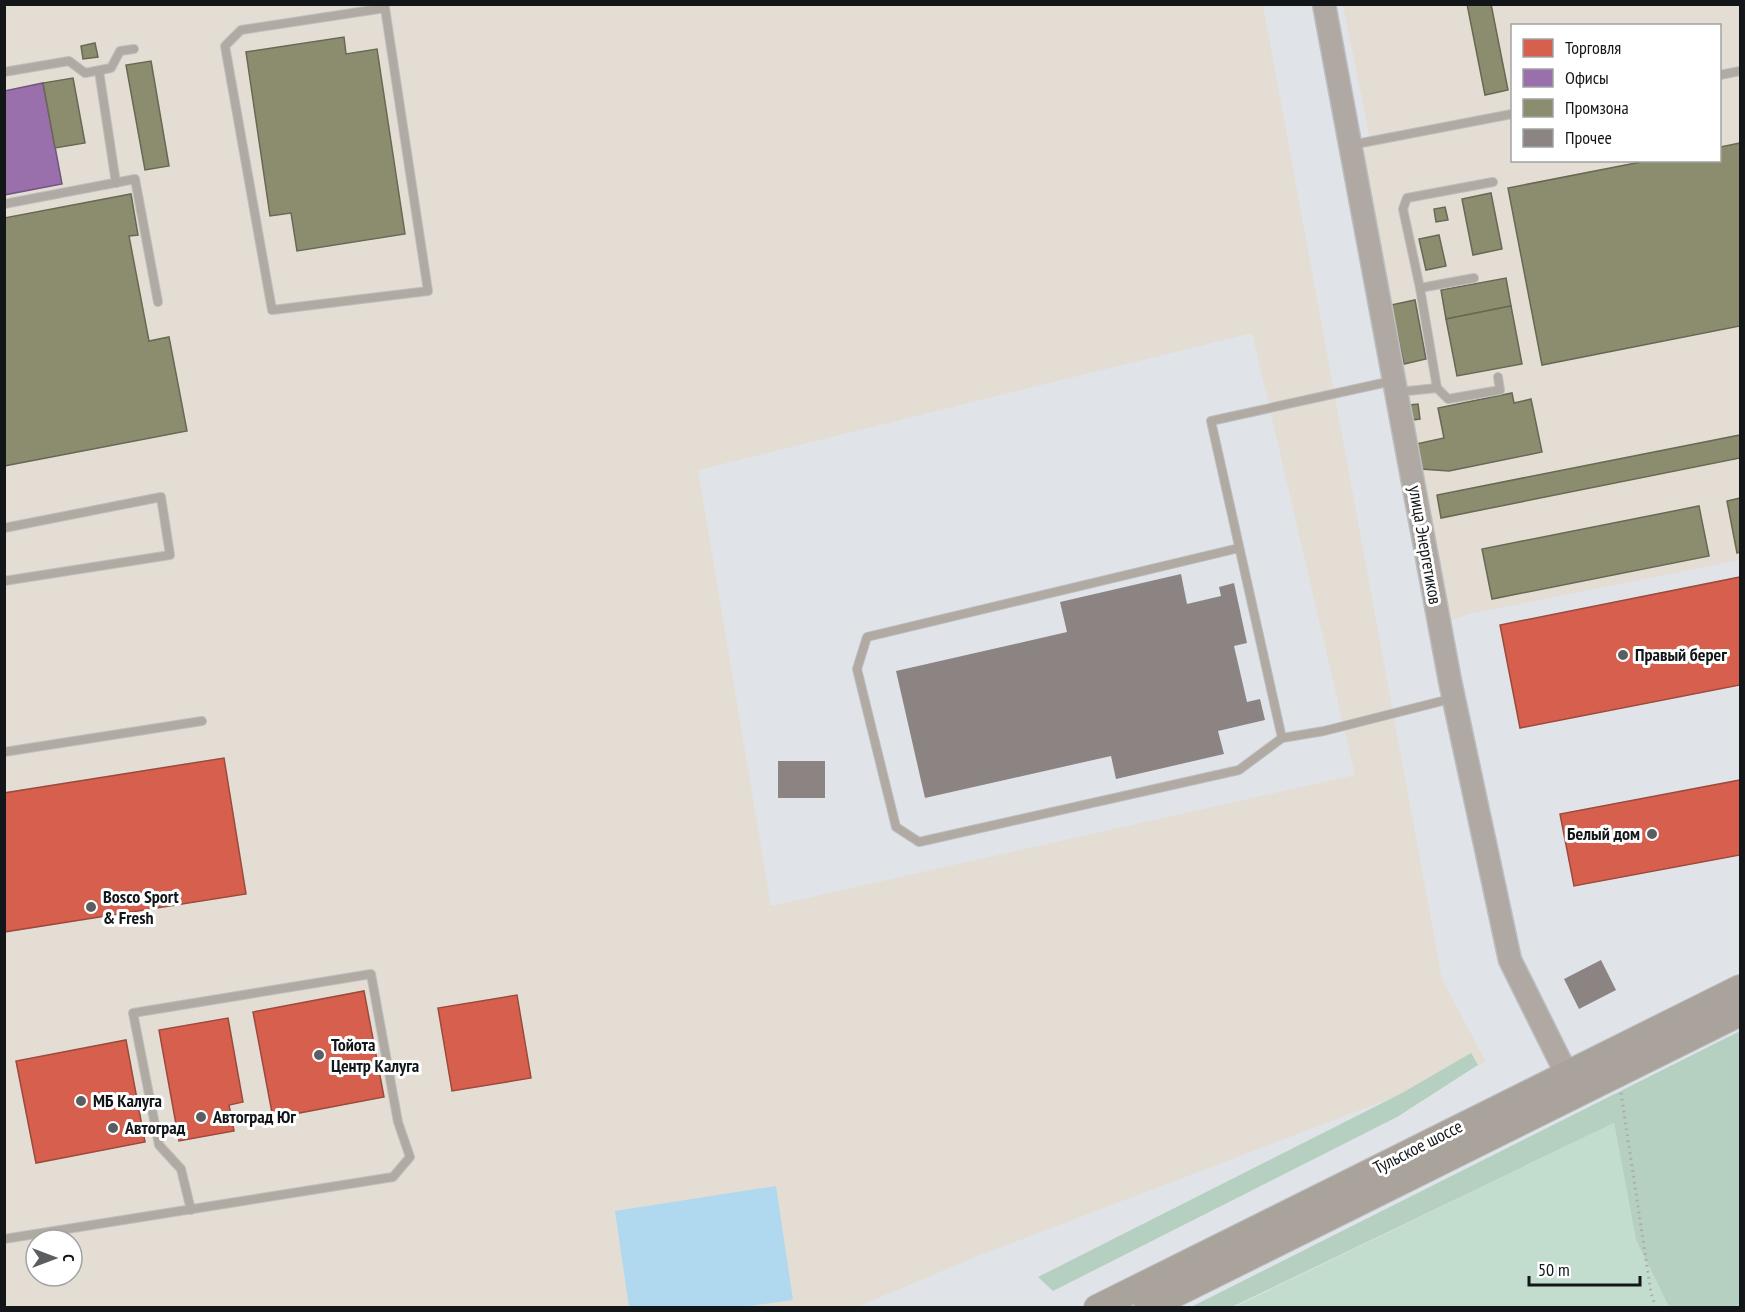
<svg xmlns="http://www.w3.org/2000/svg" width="1745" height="1312" viewBox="0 0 1745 1312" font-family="'PT Sans Narrow',sans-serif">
<rect width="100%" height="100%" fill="#e0e4e8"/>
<g fill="#e3ddd4" fill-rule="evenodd">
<path d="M5,5h1258l179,974 44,83 -513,196 -116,49 -852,1zM1252,333l103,442 -584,131 -73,-436zM36,1240h36v36h-36z"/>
<path d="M1343,5h397v555l-271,54 -20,7 -91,-446 11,-41zM1512,26h208v134h-208z"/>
</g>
<path fill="#c2ddcd" d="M1614,1123l22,117 33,67 -437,1z"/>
<g fill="#b5d0c0">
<path d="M1740,1031v276h-71l-33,-67 -22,-117 -382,184h-41z"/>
<path d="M1471,1053l7,12 -81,52 -344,174 -15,-14 364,-184z"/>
</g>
<path fill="#b0d8ee" d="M776,1186l17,114 -51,7h-113l-14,-96z"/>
<g fill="#d6604d" stroke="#9c4a3d" stroke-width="1.5">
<path d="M1740,577v108l-220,43 -20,-103z"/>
<path d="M224,758l22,136 -242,38v-139z"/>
<path d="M1740,780v75l-166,31 -14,-72z"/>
<path d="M364,991l20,106 -111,21 -20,-106z"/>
<path d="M517,995l14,83 -79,13 -14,-83z"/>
<path d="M228,1018l15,84 -14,3 5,26 -55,10 -20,-111z"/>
<path d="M126,1040l19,102 -109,21 -20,-102z"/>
</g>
<path fill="#9970ab" stroke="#71557f" stroke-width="1.5" d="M43,83l19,101 -58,11v-104z"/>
<g fill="#8c8c6e" stroke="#686954" stroke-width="1.5">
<path d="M1467,4h24l17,86 -23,5z"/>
<path d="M344,37l2,17 31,-5 28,185 -108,17 -6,-38 -21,3 -24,-164z"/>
<path d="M95,43l3,14 -15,2 -2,-13z"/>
<path d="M151,61l18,105 -24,4 -19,-105z"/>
<path d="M73,78l12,65 -30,5 -12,-65z"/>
<path d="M1740,143v183l-198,39 -34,-177 143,-28h69v-13z"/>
<path d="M1491,193l11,56 -29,6 -11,-56z"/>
<path d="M131,194l7,41 -9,1 20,105 20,-4 18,94 -183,35v-248z"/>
<path d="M1445,207l3,13 -12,2 -2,-13z"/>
<path d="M1439,235l7,31 -20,4 -7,-31z"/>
<path d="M1506,278l5,28 -65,13 -5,-29z"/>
<path d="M1415,300l11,59 -22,5 -13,-59z"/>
<path d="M1511,306l11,58 -65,12 -11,-57z"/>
<path d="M1512,393l2,10 17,-4 11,53 -93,19 -28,-2 -5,-25 28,-6 -6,-30z"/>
<path d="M1418,404l2,15 -7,1 -3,-15z"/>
<path d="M1740,435v23l-299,60 -4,-23z"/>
<path d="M1740,498v54l-3,1 -10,-52z"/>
<path d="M1699,506l10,50 -217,43 -10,-50z"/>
</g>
<g fill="#8b8483">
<path d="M1181,574l6,30 34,-8 -2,-9 15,-4 13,60 -13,3 13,56 13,-3 5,21 -47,11 6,23 -108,25 -5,-23 -186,42 -29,-127 171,-39 -7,-30z"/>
<rect x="778" y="761" width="47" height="37"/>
<path d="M1601,960l15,30 -37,19 -15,-30z"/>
</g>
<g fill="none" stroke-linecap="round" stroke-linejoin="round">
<defs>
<g id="lane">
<path d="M384,4l1,4 43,283 -156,19 -47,-264 16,-16 144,-22"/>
<path d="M99,71l17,112"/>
<path d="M4,72l65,-11 16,12 26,-5 9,-17 14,-2"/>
<path d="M1720,75l20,-4"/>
<path d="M1351,145l161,-31"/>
<path d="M4,204l131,-25 23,123"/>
<path d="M1420,288l-17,-79 4,-11 86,-16"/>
<path d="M1437,388l-17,-100 54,-10"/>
<path d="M1398,392l39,-4 11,11 52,-9 -2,-13"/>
<path d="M4,528l157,-31 9,58 -166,26"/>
<path d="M1239,548l-372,89 -10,32 39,158 23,15 320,-72 43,-32 -71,-317 181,-40"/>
<path d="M1282,738l42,-7 130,-33"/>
<path d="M4,752l198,-31"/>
<path d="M4,1239l389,-62 17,-20 -12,-35 -27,-148 -238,39 26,132 22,24 10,41"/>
</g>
<path id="secondary" d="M1324,4l126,677 60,279 64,129"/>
<g id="primary">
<path d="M1097,1308l643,-320"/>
<path d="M1147,1308l593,-295"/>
</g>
</defs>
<use href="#lane" stroke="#bcbfc2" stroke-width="10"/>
<use href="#secondary" stroke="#bcbfc2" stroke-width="25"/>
<use href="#primary" stroke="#bcbfc2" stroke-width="28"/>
<path stroke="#aba8a5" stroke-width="3" stroke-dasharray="1.5 4.5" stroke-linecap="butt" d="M1621,1093l30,200 5,15"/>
<use href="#lane" stroke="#b1aaa3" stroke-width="8"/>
<use href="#secondary" stroke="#b0a8a2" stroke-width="22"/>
<use href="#primary" stroke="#a9a39c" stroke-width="26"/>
</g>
<g fill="#5b5e61" stroke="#fff" stroke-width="2">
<circle cx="1623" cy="655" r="6"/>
<circle cx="1652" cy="834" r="6"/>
<circle cx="91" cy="907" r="6"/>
<circle cx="319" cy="1055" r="6"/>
<circle cx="81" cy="1101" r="6"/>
<circle cx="201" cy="1117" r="6"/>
<circle cx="113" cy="1128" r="6"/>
</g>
<g text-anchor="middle" stroke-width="6" stroke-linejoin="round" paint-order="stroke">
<g font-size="18" fill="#131618" stroke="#fff">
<text transform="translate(1425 545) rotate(80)" y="6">улица Энергетиков</text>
<text transform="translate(1418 1147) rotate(-27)" y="6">Тульское шоссе</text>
</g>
<g font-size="18" font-weight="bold" fill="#131618" stroke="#fff" text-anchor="start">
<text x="1635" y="661">Правый берег</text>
<text x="1640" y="840" text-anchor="end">Белый дом</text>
<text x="103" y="903">Bosco Sport<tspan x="103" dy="21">&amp; Fresh</tspan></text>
<text x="331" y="1051">Тойота<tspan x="331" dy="21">Центр Калуга</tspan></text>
<text x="93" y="1107">МБ Калуга</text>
<text x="213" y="1123">Автоград Юг</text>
<text x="125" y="1134">Автоград</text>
</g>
</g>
<rect width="1745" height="1312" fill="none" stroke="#131618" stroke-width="12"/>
<rect x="1511" y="24" width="210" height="138" fill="#ffffff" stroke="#a1a2a3" stroke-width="1.5"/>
<rect x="1523" y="39" width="30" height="18" fill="#d6604d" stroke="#a1a2a3" stroke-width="1.5"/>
<text x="1565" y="54" font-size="18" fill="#131618">Торговля</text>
<rect x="1523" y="69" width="30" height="18" fill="#9970ab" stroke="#a1a2a3" stroke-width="1.5"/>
<text x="1565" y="84" font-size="18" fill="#131618">Офисы</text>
<rect x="1523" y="99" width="30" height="18" fill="#8c8c6e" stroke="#a1a2a3" stroke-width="1.5"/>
<text x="1565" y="114" font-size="18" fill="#131618">Промзона</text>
<rect x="1523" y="129" width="30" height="18" fill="#8b8483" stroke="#a1a2a3" stroke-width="1.5"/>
<text x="1565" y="144" font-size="18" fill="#131618">Прочее</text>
<g transform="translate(54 1258) rotate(90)"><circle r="28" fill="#ffffff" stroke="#a1a2a3" stroke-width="1.5"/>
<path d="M0-4.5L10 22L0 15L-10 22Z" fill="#5b5e61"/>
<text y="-9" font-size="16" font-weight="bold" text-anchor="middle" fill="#131618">С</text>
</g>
<path d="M1529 1276v9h111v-9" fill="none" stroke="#131618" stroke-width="3"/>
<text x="1538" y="1276" font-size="18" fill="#131618" stroke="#ffffff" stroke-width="4.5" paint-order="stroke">50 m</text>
</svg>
